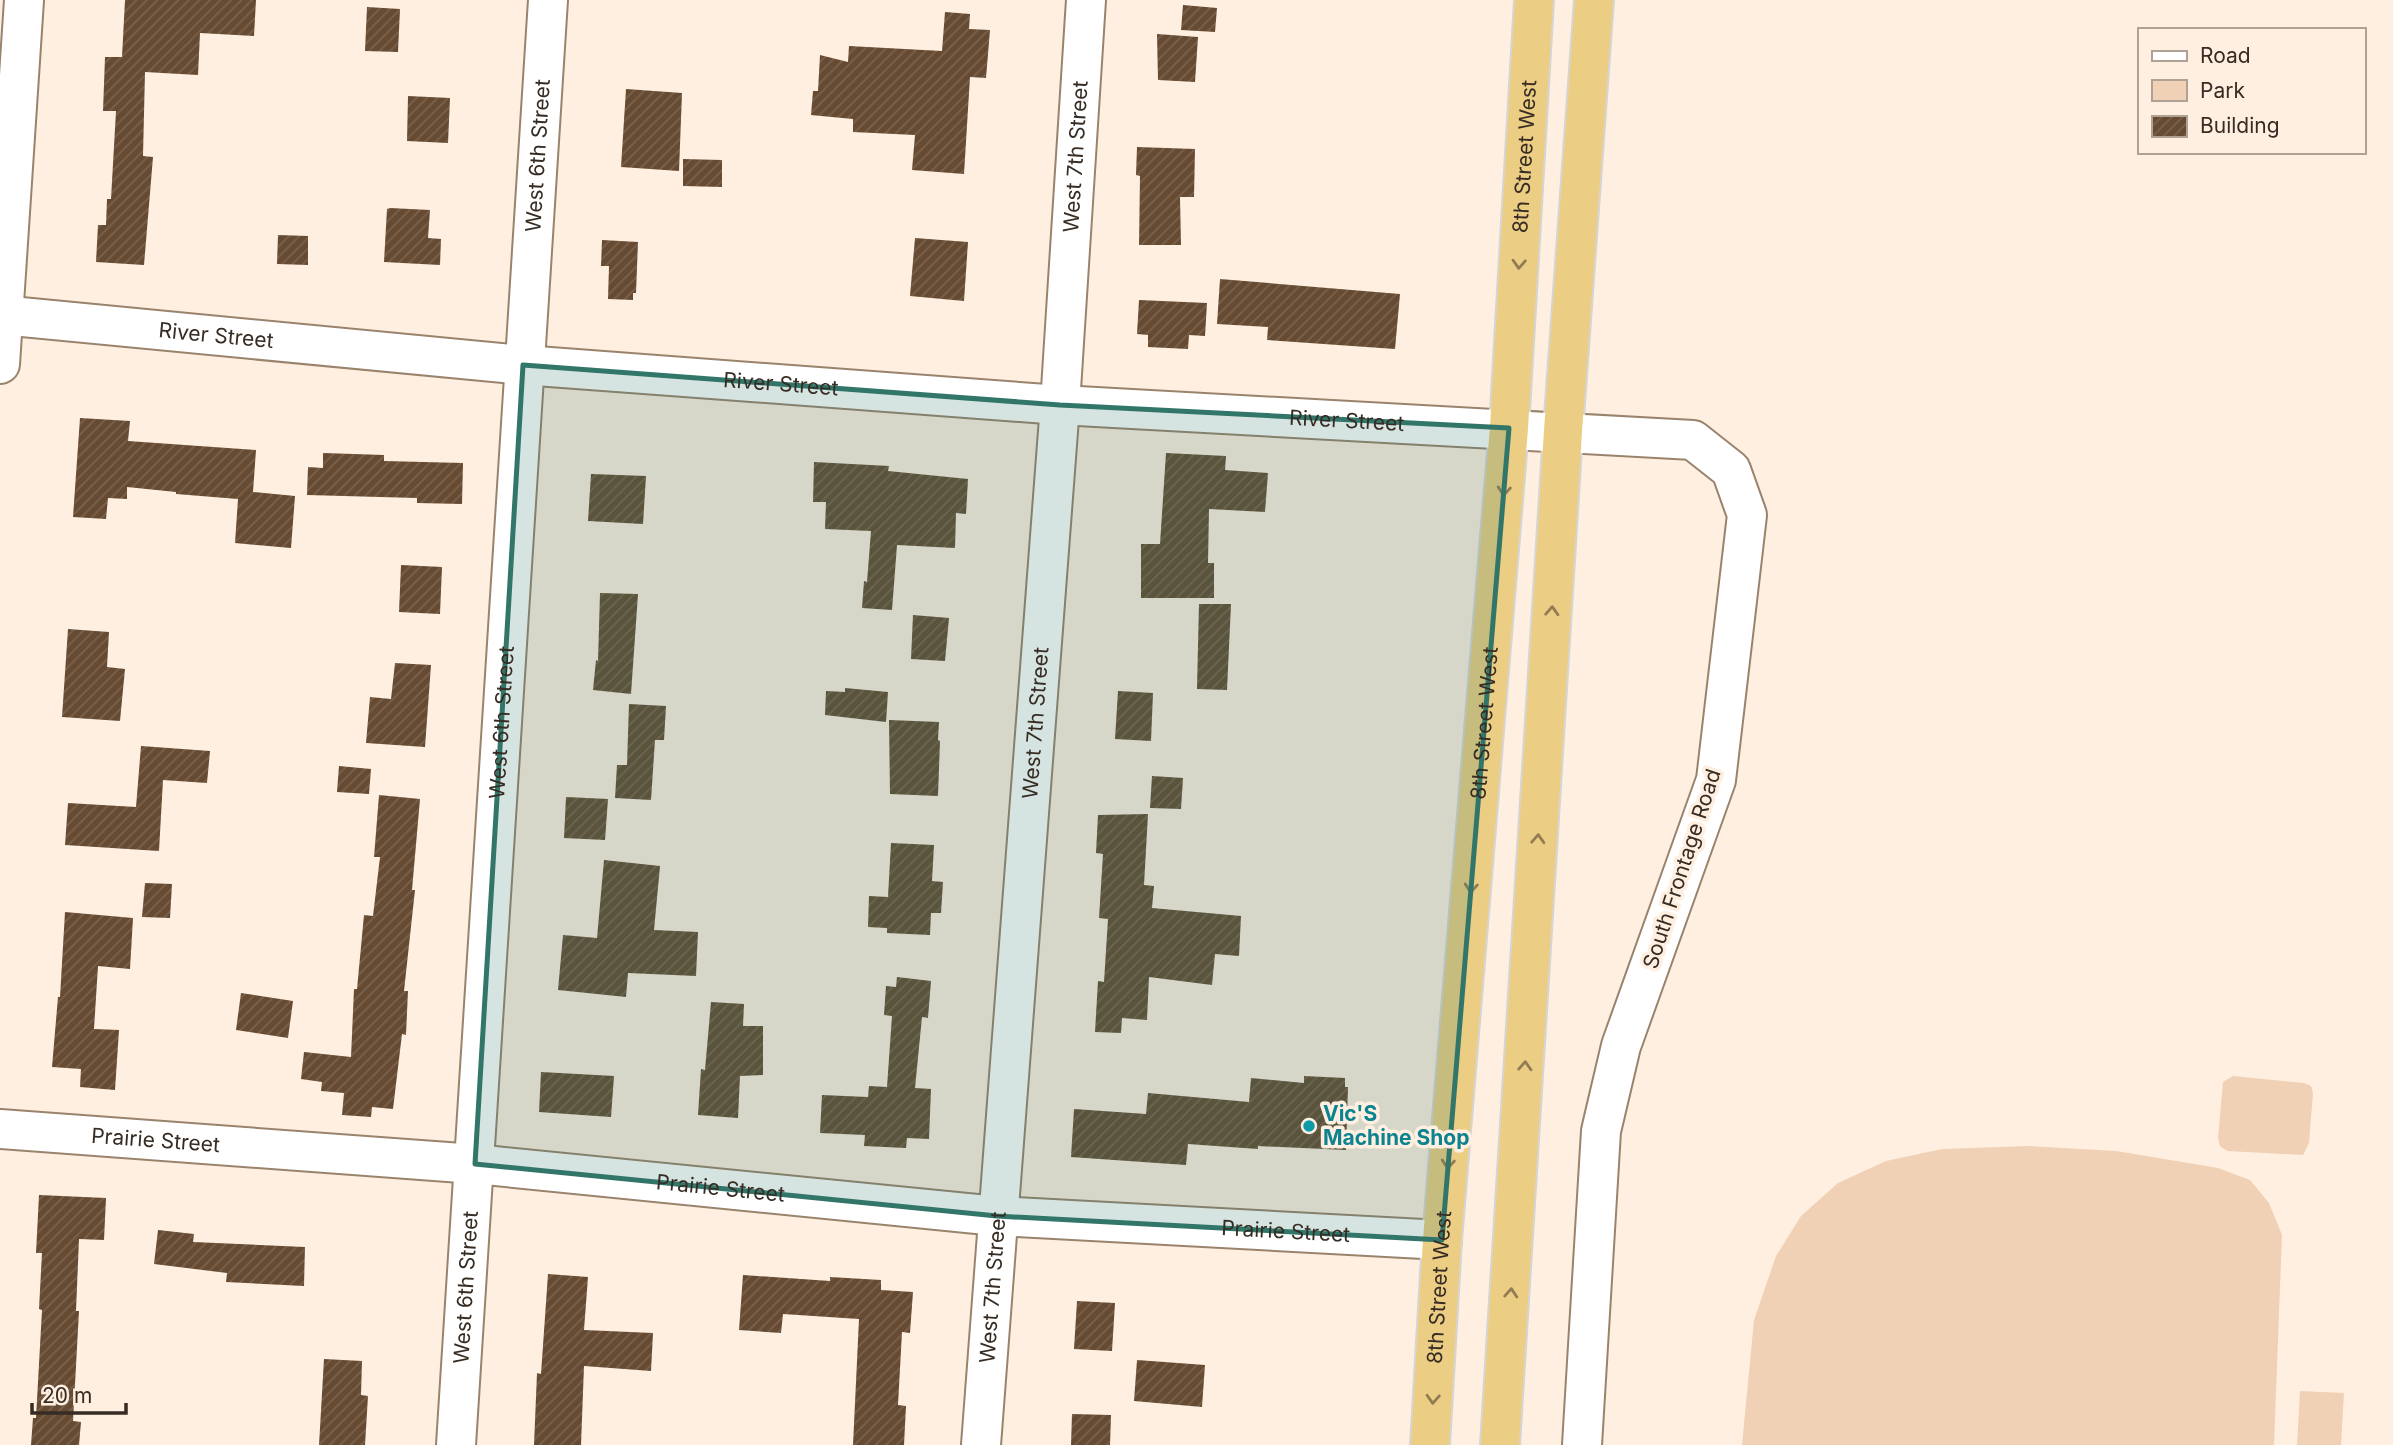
<svg xmlns="http://www.w3.org/2000/svg" width="2393" height="1445" viewBox="0 0 2393 1445" font-family="Inter,sans-serif">
<defs>
<pattern id="building-hatch" width="6" height="6" patternUnits="userSpaceOnUse" patternTransform="scale(1.75)"><rect width="6" height="6" fill="#664b32"/><path d="M-1 1l2-2M0 6l6-6M5 7l2-2" fill="none" stroke="#79624e"/></pattern>
</defs>
<rect width="100%" height="100%" fill="#ffefe0"/>
<g fill="#f0d1b5">
<path d="M2233,1076l71,7 7,3 2,7 -4,50 -6,12 -76,-4 -7,-5 -2,-8 5,-56z"/>
<path d="M2029,1146l87,5 102,17 32,12 19,23 13,32 -8,210h-532l12,-125 22,-64 25,-40 37,-33 48,-22 56,-12z"/>
<path d="M2300,1391l44,2 -3,52h-44z"/>
</g>
<g fill="url(#building-hatch)">
<path d="M125,0h131l-2,36 -54,-3 -2,42 -53,-3 -2,84 10,1 -9,108 -48,-3 2,-37h8l1,-26h4l5,-88h-13l2,-54h17z"/>
<path d="M1183,5l34,3 -2,24 -34,-2z"/>
<path d="M367,7l33,2 -2,43 -33,-1z"/>
<path d="M945,12l25,2 -1,15 21,1 -4,48 -16,-1 -6,97 -52,-4 3,-35 -62,-3v-13l-42,-4 2,-24h5l2,-36 28,7 1,-16 93,5z"/>
<path d="M1157,34l41,3 -3,45 -37,-2z"/>
<path d="M626,89l56,4 -3,78 -58,-4z"/>
<path d="M408,96l42,2 -2,45 -41,-2z"/>
<path d="M1137,147l58,2 -1,48h-14l1,48h-42l1,-69 -4,-1z"/>
<path d="M683,159l39,1v27l-39,-1z"/>
<path d="M390,208l40,2 -2,28 13,1 -1,26 -56,-3 3,-53z"/>
<path d="M278,235l30,1v29l-31,-1z"/>
<path d="M915,238l53,4 -4,59 -54,-5z"/>
<path d="M602,240l36,2 -2,51h-3v7l-25,-1 1,-33h-8z"/>
<path d="M1220,279l180,15 -5,55 -128,-9 1,-13 -51,-3z"/>
<path d="M1139,300l68,3 -2,33 -16,-1 -1,14 -40,-2v-12l-11,-1z"/>
<path d="M80,418l50,3 -2,20 128,9 -3,42 42,4 -4,52 -56,-5 3,-44 -62,-5v-2l-49,-5v12l-19,-1 -2,21 -33,-2z"/>
<path d="M323,453l61,2v6l79,2 -1,41 -45,-1v-5l-110,-3 1,-28 15,1z"/>
<path d="M1166,453l60,3 -1,14 43,3 -3,39 -56,-3 -1,54h6v35h-73v-54h19z"/>
<path d="M814,462l75,4 -1,5 80,8 -2,35 -10,-1 -1,35 -58,-3 -5,65 -30,-2 2,-27 3,1 4,-51 -46,-2 1,-27h-13z"/>
<path d="M591,474l55,2 -3,48 -55,-3z"/>
<path d="M401,565l41,2 -2,47 -41,-2z"/>
<path d="M600,593l38,1 -7,100 -38,-4 3,-30 2,1z"/>
<path d="M1199,604h32l-4,86 -30,-1z"/>
<path d="M913,615l36,3 -4,43 -34,-2z"/>
<path d="M68,629l41,3 -2,35 18,2 -5,52 -58,-4z"/>
<path d="M395,663l36,2 -6,82 -59,-4 4,-46 21,2z"/>
<path d="M845,688l43,4 -2,30 -61,-7 1,-24 19,1z"/>
<path d="M1118,691l35,2 -2,48 -36,-2z"/>
<path d="M629,704l37,2 -2,34h-9l-4,60 -36,-2 2,-33h10z"/>
<path d="M889,720l50,2 -1,18 2,1 -2,55 -48,-2z"/>
<path d="M141,746l69,5 -3,32 -44,-3 -4,71 -94,-6 3,-42 68,4z"/>
<path d="M339,766l32,3 -2,25 -32,-2z"/>
<path d="M1152,776l31,2 -2,31 -31,-1z"/>
<path d="M379,795l41,4 -8,91h3l-11,101h4l-2,44 -4,-1 -9,75 -21,-2 -1,10 -29,-2 2,-22 -23,-2 1,-9 -21,-3 3,-27 47,5 3,-68h3l7,-74 9,1 7,-59h-6z"/>
<path d="M566,797l42,2 -3,41 -41,-2z"/>
<path d="M1148,814l-4,71 10,1 -2,22 89,8 -2,40 -24,-2 -3,31 -63,-8 -2,43 -25,-2 -1,15 -26,-1 3,-51 6,1 4,-63 -9,-1 4,-64 -7,-1 2,-38z"/>
<path d="M891,843l43,2 -2,36 11,1 -2,31h-10l-1,22 -43,-2v-5l-19,-1 1,-31 19,1z"/>
<path d="M604,860l56,6 -6,64 44,2 -2,44 -68,-3 -2,24 -68,-7 5,-55 34,3z"/>
<path d="M145,883l27,1 -2,34 -28,-1z"/>
<path d="M65,912l68,6 -3,51 -32,-3 -4,63 25,1 -4,60 -35,-3 1,-18 -29,-2 6,-70h2z"/>
<path d="M897,977l34,4 -3,37 -6,-1 -7,71 16,1 -2,50 -22,-1 -1,10 -42,-2 1,-11 -45,-2 2,-38 46,2 1,-11 18,1 5,-71 -8,-1 2,-29 10,1z"/>
<path d="M241,993l52,8 -5,37 -52,-8z"/>
<path d="M711,1002l33,2 -1,22h20v49l-23,1 -2,42 -40,-3 3,-46 4,1z"/>
<path d="M541,1072l73,4 -3,41 -72,-5z"/>
<path d="M1304,1076l41,2v9h3l-2,63 -88,-4v3l-70,-5 -2,21 -115,-8 3,-48 72,5 2,-21 101,9 2,-24 53,5z"/>
<path d="M39,1195l67,3 -2,42 -25,-1 -3,72h3l-6,110 8,1 -2,23h-48l2,-27h3l6,-108 -3,-1 3,-56h-6z"/>
<path d="M158,1230l36,4 -1,8 112,5 -1,39 -78,-4 1,-9 -73,-9z"/>
<path d="M548,1274l40,3 -4,53 69,3 -2,38 -67,-5 -3,79h-47l3,-72 4,1z"/>
<path d="M743,1275l87,6v-4l51,3v10l32,2 -3,41 -8,-1 -4,73 8,1 -2,39h-51l6,-126 -76,-5 -2,19 -42,-3z"/>
<path d="M1077,1301l38,2 -3,48 -38,-2z"/>
<path d="M324,1359l38,2 -1,34 7,1 -3,49h-46z"/>
<path d="M1137,1360l68,5 -3,42 -68,-6z"/>
<path d="M1072,1414l39,1 -1,30h-39z"/>
</g>
<g fill="none" stroke-linecap="round" stroke-linejoin="round">
<defs>
<g id="minor">
<path id="s1" d="M0,315l523,50 537,40 633,35 38,30 16,45 -31,265 -95,266 -20,85 -19,314"/>
<path d="M0,364l24,-364"/>
<path id="s2" d="M0,1129l475,35 522,52 445,24"/>
<path id="s3" d="M456,1445l92,-1445"/>
<path id="s4" d="M981,1445l79,-1040 26,-405"/>
</g>
<g id="highway">
<path id="s5" d="M1430,1445l12,-205 67,-812 25,-428"/>
<path d="M1500,1445l63,-1014 31,-431"/>
</g>
</defs>
<use href="#minor" stroke="#9a836d" stroke-width="42"/>
<use href="#highway" stroke="#d7d5d3" stroke-width="42"/>
<use href="#minor" stroke="#fff" stroke-width="38"/>
<use href="#highway" stroke="#eccd84" stroke-width="38"/>
</g>
<defs><path id="oneway-chevron" d="M-2-3.5L2.5 0L-2 3.5" fill="none" stroke-width="1.6" stroke-linecap="round" stroke-linejoin="round" transform="scale(1.75)"/></defs>
<g stroke="#917c54">
<use href="#oneway-chevron" transform="translate(1519 264) rotate(93)"/>
<use href="#oneway-chevron" transform="translate(1504 491) rotate(95)"/>
<use href="#oneway-chevron" transform="translate(1552 611) rotate(-87)"/>
<use href="#oneway-chevron" transform="translate(1538 839) rotate(-87)"/>
<use href="#oneway-chevron" transform="translate(1471 888) rotate(95)"/>
<use href="#oneway-chevron" transform="translate(1525 1066) rotate(-87)"/>
<use href="#oneway-chevron" transform="translate(1448 1164) rotate(95)"/>
<use href="#oneway-chevron" transform="translate(1511 1293) rotate(-86)"/>
<use href="#oneway-chevron" transform="translate(1433 1399) rotate(93)"/>
</g>
<path fill="#32766a" fill-opacity="0.2" stroke="#32766a" stroke-width="5" stroke-linejoin="round" d="M523,365l537,40 449,23 -67,812 -445,-24 -522,-52z"/>
<circle fill="#0f9aa8" stroke="#ffefe0" stroke-width="2.5" cx="1309" cy="1126" r="7"/>
<g text-anchor="middle" stroke-width="7" stroke-linejoin="round" paint-order="stroke">
<g font-size="21" fill="#362c23" stroke="#ffefe0">
<text dy="7" stroke="none"><textPath href="#s3" startOffset="1292">West 6th Street</textPath></text>
<text dy="7" stroke="none"><textPath href="#s4" startOffset="1292">West 7th Street</textPath></text>
<text dy="7" stroke="none"><textPath href="#s5" startOffset="1292">8th Street West</textPath></text>
<text dy="7" stroke="none"><textPath href="#s1" startOffset="217">River Street</textPath></text>
<text dy="7" stroke="none"><textPath href="#s1" startOffset="784">River Street</textPath></text>
<text dy="7" stroke="none"><textPath href="#s1" startOffset="1351">River Street</textPath></text>
<text dy="7" stroke="none"><textPath href="#s3" startOffset="724">West 6th Street</textPath></text>
<text dy="7" stroke="none"><textPath href="#s4" startOffset="724">West 7th Street</textPath></text>
<text dy="7" stroke="none"><textPath href="#s5" startOffset="724">8th Street West</textPath></text>
<text transform="translate(1682 869) rotate(-72)" y="7">South Frontage Road</text>
<text dy="7" stroke="none"><textPath href="#s2" startOffset="156">Prairie Street</textPath></text>
<text dy="7" stroke="none"><textPath href="#s2" startOffset="723">Prairie Street</textPath></text>
<text dy="7" stroke="none"><textPath href="#s2" startOffset="1290">Prairie Street</textPath></text>
<text dy="7" stroke="none"><textPath href="#s3" startOffset="158">West 6th Street</textPath></text>
<text dy="7" stroke="none"><textPath href="#s4" startOffset="158">West 7th Street</textPath></text>
<text dy="7" stroke="none"><textPath href="#s5" startOffset="158">8th Street West</textPath></text>
</g>
<g font-size="21" font-weight="bold" fill="#0d838f" stroke="#ffefe0" text-anchor="start">
<text x="1323" y="1121">Vic'S<tspan x="1323" dy="24">Machine Shop</tspan></text>
</g>
</g>
<rect x="2138" y="28" width="228" height="126" fill="#ffefe0" stroke="#afa194" stroke-width="2"/>
<rect x="2152" y="51" width="35" height="10" fill="#ffffff" stroke="#afa194" stroke-width="2"/>
<text x="2200" y="63" font-size="21" fill="#362c23">Road</text>
<rect x="2152" y="80" width="35" height="21" fill="#f0d1b5" stroke="#afa194" stroke-width="2"/>
<text x="2200" y="98" font-size="21" fill="#362c23">Park</text>
<rect x="2152" y="116" width="35" height="21" fill="url(#building-hatch)" stroke="#afa194" stroke-width="2"/>
<text x="2200" y="133" font-size="21" fill="#362c23">Building</text>
<path d="M32 1403v10h94v-10" fill="none" stroke="#362c23" stroke-width="3.5"/>
<text x="42" y="1403" font-size="21" fill="#362c23" stroke="#ffefe0" stroke-width="5" paint-order="stroke">20 m</text>
</svg>
